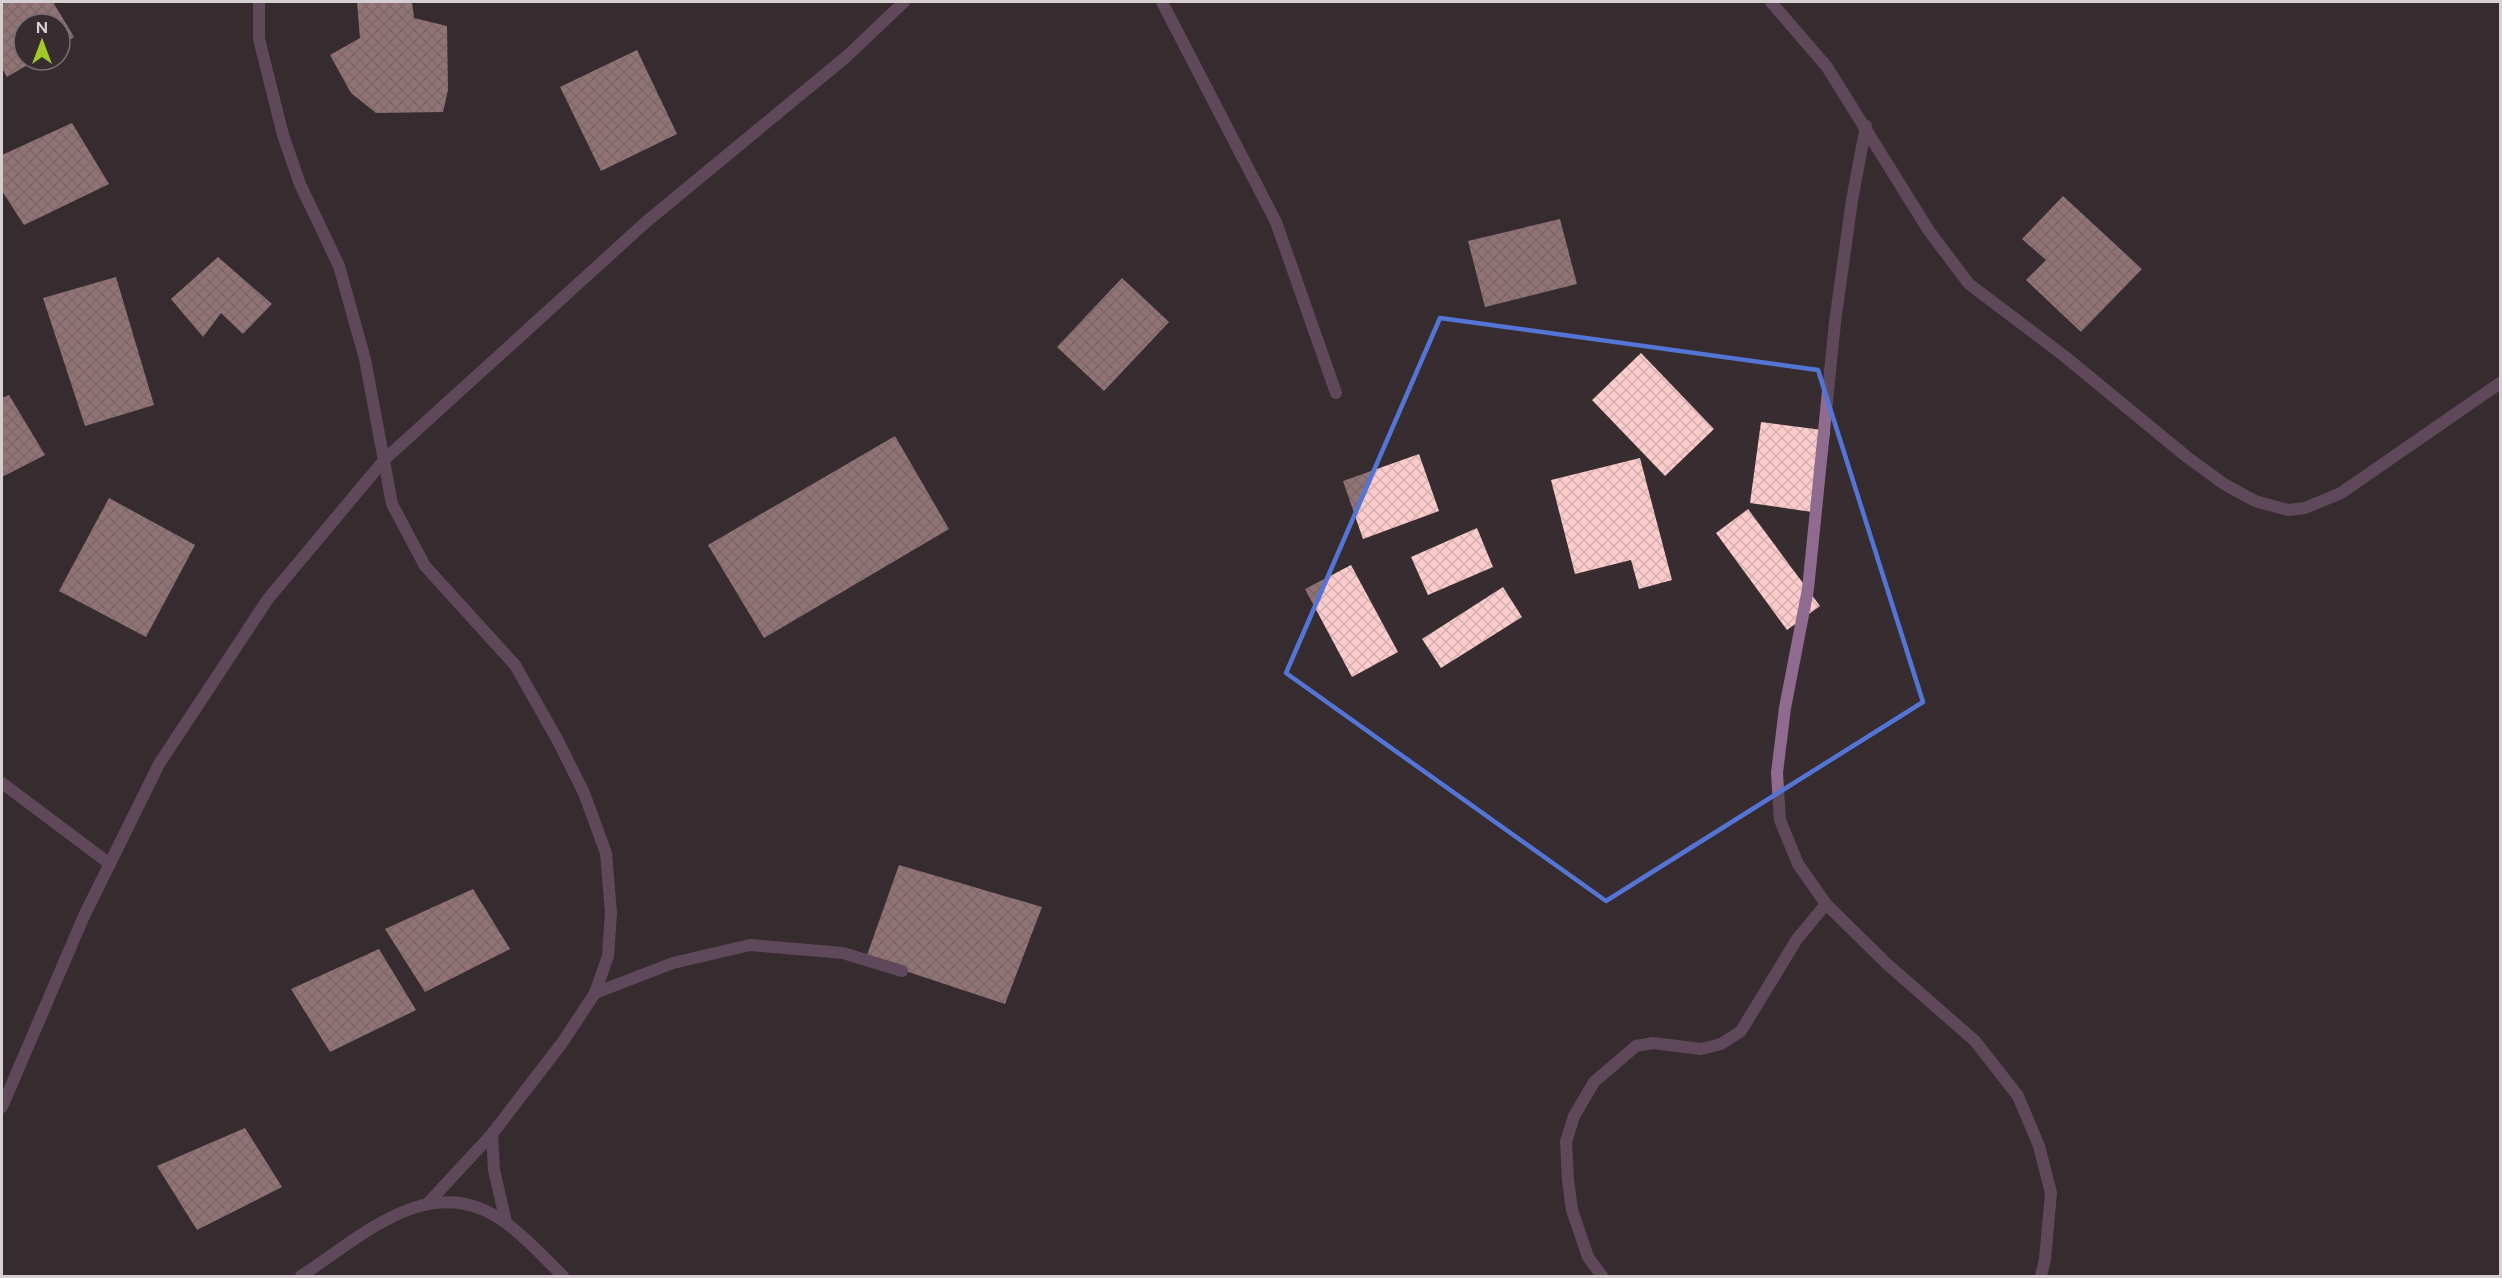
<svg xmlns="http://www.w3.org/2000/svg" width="2502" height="1278" viewBox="0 0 2502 1278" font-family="Figtree,sans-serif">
<defs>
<pattern id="building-cross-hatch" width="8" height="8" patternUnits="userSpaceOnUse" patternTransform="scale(1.5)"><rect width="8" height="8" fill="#fccbcb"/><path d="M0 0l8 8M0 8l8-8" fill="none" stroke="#d6afaf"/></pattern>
</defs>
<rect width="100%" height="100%" fill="#372c30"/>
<g fill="url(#building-cross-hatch)">
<path d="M5,2h48l21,35 -14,9v-22h-36v36h12l-29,17 -5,-9v-64z"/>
<path d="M357,2h55l2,16 33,8 1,64 -5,22 -67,1 -25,-20 -21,-38 30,-17z"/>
<path d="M637,50l40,84 -76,37 -41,-84z"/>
<path d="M72,123l37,61 -85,41 -22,-34v-36z"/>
<path d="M2063,196l79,73 -61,63 -55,-52 20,-20 -24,-21z"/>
<path d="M1560,219l17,65 -92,23 -17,-66z"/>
<path d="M218,257l54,47 -29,30 -22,-21 -18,24 -32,-38z"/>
<path d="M116,277l38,128 -69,21 -42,-128z"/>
<path d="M1122,278l47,44 -65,69 -47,-44z"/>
<path d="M1641,353l73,76 -49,47 -73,-76z"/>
<path d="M9,395l36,60 -43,22v-79z"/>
<path d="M1761,422l69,9 -11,82 -69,-10z"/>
<path d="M895,436l54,93 -185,109 -56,-93z"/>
<path d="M1419,454l20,57 -76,28 -20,-58z"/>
<path d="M1640,458l32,122 -33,9 -8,-29 -56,14 -24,-94z"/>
<path d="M109,498l86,47 -49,92 -87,-46z"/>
<path d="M1748,509l72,97 -33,24 -71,-97z"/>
<path d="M1477,528l16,39 -65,28 -17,-38z"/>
<path d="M1351,565l47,87 -46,25 -47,-88z"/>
<path d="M1503,587l19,30 -81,51 -19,-29z"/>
<path d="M899,865l143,42 -37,97 -139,-46z"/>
<path d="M473,889l37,60 -85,43 -40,-63z"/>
<path d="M379,949l37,61 -86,42 -39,-63z"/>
<path d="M245,1128l37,59 -85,43 -40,-64z"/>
</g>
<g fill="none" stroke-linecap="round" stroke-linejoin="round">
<g stroke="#8f6b8f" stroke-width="12">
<path d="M259,2v37l24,96 17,49 39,82 26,93 27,145 33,62 90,99 42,74 27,54 22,60 5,60 -3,43 -13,37 -33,50 -70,91 -63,68"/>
<path d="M1162,2l114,220 60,171"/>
<path d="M1771,2l56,65 102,164 40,53 94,71 124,102 37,27 31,17 33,9 17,-2 36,-15 159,-110"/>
<path d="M1866,126l-14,74 -17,122 -27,267 -23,119 -8,65 3,47 18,44 28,40 61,60 88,77 43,55 21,50 12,47 -6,66 -4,17"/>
<path d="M2,783l108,81"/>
<path d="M595,993l78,-30 77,-18 93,8 59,18"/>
<path d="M2,1107l82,-191 75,-152 109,-165 117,-140 261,-237 200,-165 58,-55"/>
<path d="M492,1134l2,36 12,52"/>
<path d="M301,1276c61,-39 130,-109 205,-53 21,15 39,36 57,53"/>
<path d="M1602,1276l-14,-19 -16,-47 -4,-30 -2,-38 8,-26 20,-34 42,-36 17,-3 48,6 20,-5 20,-13 56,-92 29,-35"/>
</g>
</g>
<path d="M0 0H2502V1278H0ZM1440,318l378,52 105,332 -317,199 -320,-228z" fill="#372c30" fill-opacity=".55" fill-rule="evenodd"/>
<path fill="none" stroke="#5575d6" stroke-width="4.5" stroke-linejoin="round" d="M1440,318l378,52 105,332 -317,199 -320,-228z"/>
<rect width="2502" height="1278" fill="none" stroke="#d7d0d3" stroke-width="6"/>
<g transform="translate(42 42)"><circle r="28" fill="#372c30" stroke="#776e71" stroke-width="1.5"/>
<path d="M0-4.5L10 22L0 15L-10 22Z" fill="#a2c928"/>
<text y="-9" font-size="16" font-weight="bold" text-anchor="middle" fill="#d7d0d3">N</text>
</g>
</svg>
